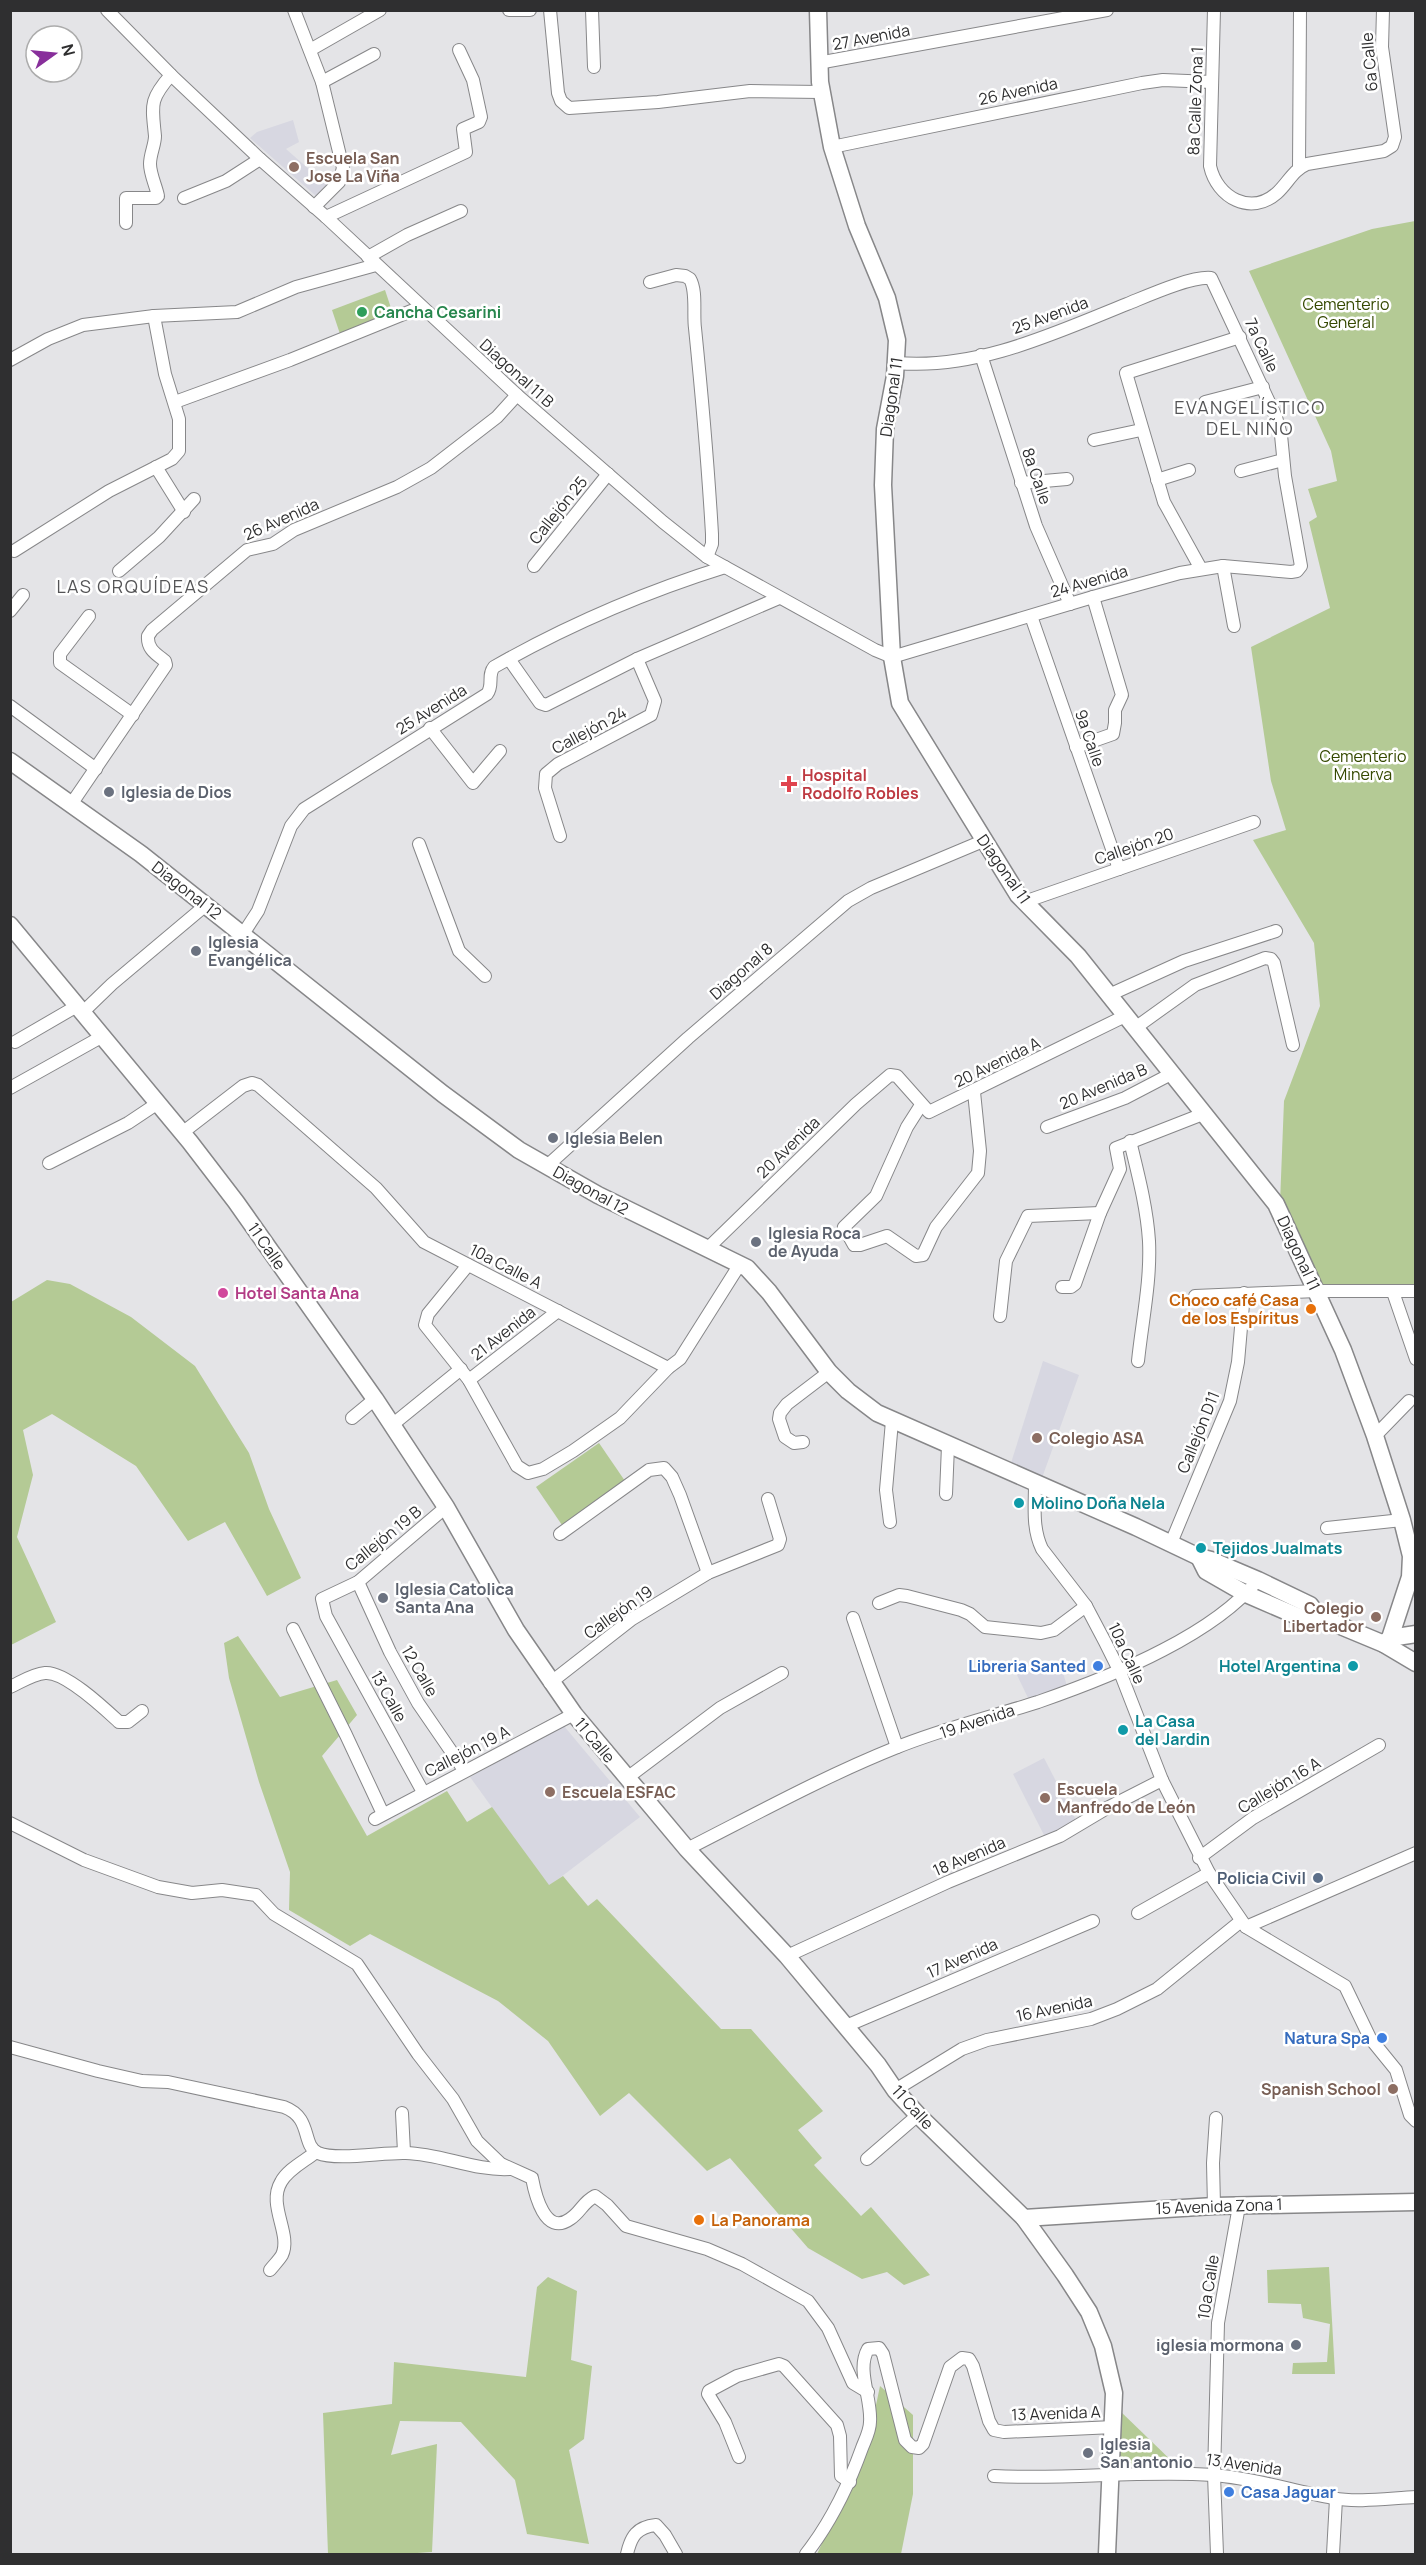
<svg xmlns="http://www.w3.org/2000/svg" width="1426" height="2565" viewBox="0 0 1426 2565" font-family="Manrope,sans-serif">
<rect width="100%" height="100%" fill="#e4e4e7"/>
<g fill="#d7d7e1">
<path d="M293,120l6,22 -13,7 41,36 -11,11 -66,-58 7,-6z"/>
<path d="M1043,1361l36,14 -37,103 -31,-15z"/>
<path d="M1060,1663l7,23 -36,18 -16,-33z"/>
<path d="M564,1726l76,91 -91,69 -79,-109z"/>
<path d="M1044,1758l33,64 -31,17 -33,-65z"/>
</g>
<g fill="#b4ca95">
<path d="M1415,221v1068l-92,1 -43,-87 4,-102 36,-95 -6,-63 -61,-103 33,-10 -15,-49 -20,-134 79,-39 -21,-86 8,-5 -9,-28 29,-8 -6,-30 -82,-180 123,-42z"/>
<path d="M385,290l8,24 -53,20 -8,-24z"/>
<path d="M47,1280l23,4 61,33 64,49 54,87 20,56 32,69 -34,18 -42,-74 -37,19 -52,-75 -84,-52 -29,16 10,45 -16,62 39,85 -45,23v-343z"/>
<path d="M599,1443l26,38 -63,44 -26,-38z"/>
<path d="M238,1636l42,61 57,-17 20,35 -35,41 45,80 80,-45 20,31 25,-15 57,78 14,-9 25,30 9,-7 124,130h30l72,82 -25,19 24,28 -8,7 47,51 10,-9 59,68 -26,10 -17,-13 -25,7 -54,-31 -78,-90 -23,13 -78,-78 -29,23 -52,-75 -50,-40 -128,-67 -20,12 -61,-36 1,-38 -31,-90 -30,-104 -5,-35z"/>
<path d="M1329,2267l6,107h-43l1,-11 34,-1 3,-38 -27,-6 -2,-14 -33,-1 -1,-33z"/>
<path d="M548,2277l29,14 -6,69 21,6 -8,73 -15,11 20,94 -62,-10 -12,-54 -54,-58 -61,-1 -9,34 46,-11 -5,108 -29,2h-75l-5,-141 69,-9 2,-42 132,15 11,-90z"/>
<path d="M880,2386l33,29v79l-12,60h-84l50,-106z"/>
<path d="M1119,2410l60,58 -61,-2z"/>
</g>
<g fill="none" stroke-linecap="round" stroke-linejoin="round">
<defs>
<g id="street">
<path d="M107,10l64,65 89,84 66,58 191,178 146,127 44,35 168,93 17,7 201,-60 87,-24 43,-7 68,6 6,-1 4,-5 -16,-90 -4,-41 -5,-18 -65,-139c-20,-2 -64,18 -84,26 -72,29 -150,66 -230,59"/>
<path d="M294,10l28,72 21,86 -4,14 -25,25"/>
<path d="M509,10h21"/>
<path d="M550,10l8,83 3,8 8,7 89,-6 92,-11 71,1"/>
<path d="M592,10l2,57"/>
<path d="M1214,10l-4,156c7,32 41,50 67,27 11,-10 16,-23 30,-29l77,-13 8,-5 3,-9 -13,-90 1,-37"/>
<path d="M310,50l70,-40"/>
<path d="M818,63l289,-53"/>
<path d="M322,82l52,-28"/>
<path d="M832,147l310,-64 21,-3 49,2"/>
<path d="M1299,168l1,-158"/>
<path d="M184,198l42,-17 34,-22"/>
<path d="M326,217l140,-65 -3,-23 16,-7 2,-5 -8,-37 -14,-30"/>
<path d="M126,223v-25h30l2,-2c-2,-10 -8,-22 -8,-32 0,-10 5,-19 5,-28 -3,-31 -6,-36 16,-61"/>
<path d="M368,257l39,-22 54,-24"/>
<path d="M650,282l26,-7 9,1 5,3c7,12 3,35 5,49 7,69 13,137 17,206v10l-5,13"/>
<path d="M981,355l55,171 34,78"/>
<path d="M10,360l38,-21 35,-14 71,-9 83,-4 59,-25 80,-22"/>
<path d="M175,402l115,-42 131,-53"/>
<path d="M1205,402l58,-15"/>
<path d="M1094,440l47,-10"/>
<path d="M156,467l28,45"/>
<path d="M1241,471l42,-11"/>
<path d="M1157,480l32,-10"/>
<path d="M1021,483l46,-4"/>
<path d="M14,551l95,-60 63,-32 7,-8v-32l-14,-45 -11,-58"/>
<path d="M534,566l74,-92"/>
<path d="M1223,566l11,60"/>
<path d="M1201,569l-37,-67 -38,-129 114,-36"/>
<path d="M119,571l40,-34 35,-38"/>
<path d="M10,611l13,-16"/>
<path d="M89,616l-29,38v9l73,52"/>
<path d="M1031,616l88,253"/>
<path d="M509,659l31,44 6,2 91,-46 142,-61"/>
<path d="M10,706l86,63"/>
<path d="M430,728l43,55 27,-32"/>
<path d="M1076,747l37,-13 2,-11v-13l7,-15 -29,-98"/>
<path d="M72,803l94,-138 -1,-4c-9,-7 -18,-12 -17,-25l4,-6 95,-80 26,-6 21,-14 103,-43 34,-19 66,-51 20,-22"/>
<path d="M560,836l-15,-48 1,-14 12,-10 93,-49 4,-14 -18,-42"/>
<path d="M419,844l40,107 26,25"/>
<path d="M1024,902l230,-80"/>
<path d="M243,934l15,-23 33,-85 13,-17 183,-115c7,-9 0,-19 7,-27 72,-41 151,-75 231,-100"/>
<path d="M1109,995l75,-34 92,-30"/>
<path d="M83,1012l29,-28 94,-79"/>
<path d="M1135,1028l60,-43 70,-27 6,1 3,4 19,82"/>
<path d="M15,1042l62,-36"/>
<path d="M10,1088l93,-52"/>
<path d="M921,1105l-14,22 -31,69 -32,31 10,18h6l27,-9 29,20 7,-1 13,-28 42,-54 2,-22 -6,-59"/>
<path d="M1047,1127l78,-29 46,-24"/>
<path d="M182,1133l61,-47 9,-3 6,2 118,103 48,54 244,126"/>
<path d="M1130,1141c8,33 17,67 19,100 2,40 -7,81 -11,120"/>
<path d="M49,1163l79,-40 30,-20"/>
<path d="M547,1166l141,-128 160,-137 23,-13 112,-47"/>
<path d="M707,1249l149,-145 34,-29 7,1 32,36 196,-96"/>
<path d="M468,1265l-40,49 -3,11 44,55 48,86 11,7 15,-4 30,-18 47,-33 48,-50 12,-9 60,-95"/>
<path d="M1062,1287h9l4,-3 25,-71 20,-44 -4,-21 87,-34"/>
<path d="M1393,1292l23,67"/>
<path d="M1195,1296l122,-5h99"/>
<path d="M1000,1316l6,-55 22,-45 72,-3"/>
<path d="M469,1380l89,-69"/>
<path d="M352,1418l23,-19"/>
<path d="M392,1425l69,-56"/>
<path d="M1375,1436l34,-35"/>
<path d="M803,1442l-9,1 -9,-6 -6,-18 1,-6 7,-9 42,-32"/>
<path d="M1035,1484c0,22 -3,44 7,65l44,57 19,36 15,30 42,108 47,93 37,54 99,59 25,52 26,32 14,45 6,6"/>
<path d="M946,1494l2,-48"/>
<path d="M890,1522l-4,-32 6,-69"/>
<path d="M1327,1528l75,-8"/>
<path d="M560,1534l89,-64 15,-2 8,9 8,18 28,78"/>
<path d="M1171,1543l59,-142 8,-39 6,-69"/>
<path d="M358,1582l32,70 28,51 46,67"/>
<path d="M879,1603l20,-8 8,1 54,14 9,4 15,13 56,6 13,-3 32,-24"/>
<path d="M853,1618l44,129"/>
<path d="M293,1629l53,106 37,79"/>
<path d="M550,1683l82,-64 76,-46 70,-28 2,-6 -12,-40"/>
<path d="M10,1687c11,-5 23,-13 35,-14 20,-2 60,36 74,49h9l14,-11"/>
<path d="M627,1778l93,-70 62,-35"/>
<path d="M423,1792l-97,-176 -4,-17 36,-17 88,-75"/>
<path d="M375,1819l199,-105"/>
<path d="M10,1823l74,37 74,27 34,6 30,-3 34,5 18,19 83,50 61,90 35,45 24,42 24,23 31,14c3,16 13,59 38,41 11,-7 12,-16 25,-23l12,9 19,21 81,23 35,15 66,37 20,27 25,55 15,9"/>
<path d="M687,1849c69,-35 136,-72 208,-101 46,-19 96,-31 143,-46 43,-15 85,-31 125,-52 35,-18 70,-40 95,-70"/>
<path d="M1199,1858l54,-40 126,-73"/>
<path d="M1138,1913l71,-40"/>
<path d="M1246,1927l170,-74"/>
<path d="M787,1956l161,-74 112,-46 47,-28 55,-28"/>
<path d="M846,2026l247,-105"/>
<path d="M10,2047l88,24 44,10 26,1 116,25c29,11 17,38 34,46 19,8 66,-1 88,0 36,1 68,18 104,16"/>
<path d="M895,2090l67,-41 25,-9 104,-21 26,-10 40,-20 84,-68"/>
<path d="M402,2113l2,39"/>
<path d="M867,2159l51,-44"/>
<path d="M1214,2206l-1,-43 3,-45"/>
<path d="M270,2270c4,-5 9,-10 12,-15 10,-21 -15,-50 -1,-73 7,-13 24,-21 35,-30"/>
<path d="M739,2457l-14,-35 -17,-28 1,-3 28,-15 42,-12 5,2 53,59 3,11 1,40 9,6"/>
<path d="M994,2476c73,4 146,-6 219,-1 41,3 80,16 120,23 24,5 58,0 83,-1"/>
<path d="M627,2554c4,-18 10,-27 29,-29l9,10 11,19"/>
<path d="M806,2554c25,-32 42,-67 56,-106 3,-8 8,-17 8,-26 2,-23 -14,-52 -2,-73l11,-1 4,6 22,86 7,7 7,1 4,-4 27,-77 12,-9 7,1 4,7 16,55 5,9 10,2 110,-5"/>
<path d="M1217,2554l-3,-79 4,-152 21,-117"/>
<path d="M1333,2554l3,-55"/>
</g>
<g id="secondary">
<path d="M818,10l2,72 12,65 25,79 30,72 10,42 -2,36 -10,53 -2,56 9,172 8,46 118,192 60,61 198,248 67,146 32,86 27,84 9,36 -1,21 -20,61 -6,6"/>
<path d="M10,761l131,93 302,240 76,56 79,45 149,73 22,24 60,80 19,19 29,22 259,114 63,30 12,3 47,20 52,25 9,12"/>
<path d="M10,925l180,217 46,60 139,197 71,108 70,123 58,84 113,135 100,107 91,109 17,25 23,25 106,103 41,57 24,37 14,34 11,47 -7,161"/>
<path d="M1199,1557l7,14 40,23 58,25 15,-2 65,27 32,19"/>
<path d="M1390,1638l26,-4"/>
<path d="M1024,2218l190,-12 202,-4"/>
</g>
</defs>
<use href="#street" stroke="#878789" stroke-width="14"/>
<use href="#secondary" stroke="#878789" stroke-width="19"/>
<use href="#street" stroke="#fff" stroke-width="12"/>
<use href="#secondary" stroke="#fff" stroke-width="16"/>
</g>
<g fill="#8d6e63" stroke="#fff" stroke-width="2">
<circle cx="294" cy="167" r="6"/>
<circle cx="1037" cy="1438" r="6"/>
<circle cx="1376" cy="1617" r="6"/>
<circle cx="550" cy="1792" r="6"/>
<circle cx="1045" cy="1798" r="6"/>
<circle cx="1393" cy="2089" r="6"/>
</g>
<circle fill="#2e9e5b" stroke="#fff" stroke-width="2" cx="362" cy="312" r="6"/>
<path fill="#e0444e" stroke="#fff" stroke-width="2" d="M786 775h6v6h6v6h-6v6h-6v-6h-6v-6h6z"/>
<g fill="#6b7280" stroke="#fff" stroke-width="2">
<circle cx="109" cy="792" r="6"/>
<circle cx="196" cy="951" r="6"/>
<circle cx="553" cy="1138" r="6"/>
<circle cx="756" cy="1242" r="6"/>
<circle cx="383" cy="1598" r="6"/>
<circle cx="1296" cy="2345" r="6"/>
<circle cx="1088" cy="2453" r="6"/>
</g>
<circle fill="#d1479c" stroke="#fff" stroke-width="2" cx="223" cy="1293" r="6"/>
<g fill="#e8710a" stroke="#fff" stroke-width="2">
<circle cx="1311" cy="1309" r="6"/>
<circle cx="699" cy="2220" r="6"/>
</g>
<g fill="#0f9aa8" stroke="#fff" stroke-width="2">
<circle cx="1019" cy="1503" r="6"/>
<circle cx="1201" cy="1548" r="6"/>
<circle cx="1353" cy="1666" r="6"/>
<circle cx="1123" cy="1730" r="6"/>
</g>
<g fill="#3f7fe0" stroke="#fff" stroke-width="2">
<circle cx="1098" cy="1666" r="6"/>
<circle cx="1382" cy="2038" r="6"/>
<circle cx="1229" cy="2492" r="6"/>
</g>
<circle fill="#5c6f8a" stroke="#fff" stroke-width="2" cx="1318" cy="1878" r="6"/>
<g text-anchor="middle" stroke-width="5" stroke-linejoin="round" paint-order="stroke">
<g font-size="16" fill="#2f2f30" stroke="#fff">
<text transform="translate(871 37) rotate(-11)" y="6">27 Avenida</text>
<text transform="translate(1369 62) rotate(-95)" y="6">6a Calle</text>
<text transform="translate(1018 91) rotate(-12)" y="6">26 Avenida</text>
<text transform="translate(1195 101) rotate(-88)" y="6">8a Calle Zona 1</text>
<text transform="translate(1050 315) rotate(-20)" y="6">25 Avenida</text>
<text transform="translate(1262 345) rotate(65)" y="6">7a Calle</text>
<text transform="translate(517 373) rotate(42)" y="6">Diagonal 11 B</text>
<text transform="translate(891 397) rotate(-82)" y="6">Diagonal 11</text>
<text transform="translate(1037 476) rotate(71)" y="6">8a Calle</text>
<text transform="translate(558 510) rotate(-51)" y="6">Callejón 25</text>
<text transform="translate(281 519) rotate(-24)" y="6">26 Avenida</text>
<text transform="translate(1089 581) rotate(-16)" y="6">24 Avenida</text>
<text transform="translate(431 709) rotate(-32)" y="6">25 Avenida</text>
<text transform="translate(589 730) rotate(-28)" y="6">Callejón 24</text>
<text transform="translate(1090 738) rotate(71)" y="6">9a Calle</text>
<text transform="translate(1134 846) rotate(-19)" y="6">Callejón 20</text>
<text transform="translate(1004 869) rotate(55)" y="6">Diagonal 11</text>
<text transform="translate(187 890) rotate(38)" y="6">Diagonal 12</text>
<text transform="translate(741 971) rotate(-41)" y="6">Diagonal 8</text>
<text transform="translate(997 1062) rotate(-26)" y="6">20 Avenida A</text>
<text transform="translate(1103 1086) rotate(-23)" y="6">20 Avenida B</text>
<text transform="translate(788 1147) rotate(-44)" y="6">20 Avenida</text>
<text transform="translate(591 1190) rotate(29)" y="6">Diagonal 12</text>
<text transform="translate(267 1246) rotate(55)" y="6">11 Calle</text>
<text transform="translate(1299 1253) rotate(65)" y="6">Diagonal 11</text>
<text transform="translate(506 1266) rotate(27)" y="6">10a Calle A</text>
<text transform="translate(503 1333) rotate(-38)" y="6">21 Avenida</text>
<text transform="translate(1198 1432) rotate(-68)" y="6">Callejón D11</text>
<text transform="translate(383 1538) rotate(-39)" y="6">Callejón 19 B</text>
<text transform="translate(618 1612) rotate(-35)" y="6">Callejón 19</text>
<text transform="translate(1127 1653) rotate(65)" y="6">10a Calle</text>
<text transform="translate(420 1671) rotate(60)" y="6">12 Calle</text>
<text transform="translate(389 1696) rotate(61)" y="6">13 Calle</text>
<text transform="translate(977 1721) rotate(-18)" y="6">19 Avenida</text>
<text transform="translate(595 1740) rotate(50)" y="6">11 Calle</text>
<text transform="translate(467 1751) rotate(-27)" y="6">Callejón 19 A</text>
<text transform="translate(1279 1785) rotate(-31)" y="6">Callejón 16 A</text>
<text transform="translate(969 1856) rotate(-23)" y="6">18 Avenida</text>
<text transform="translate(962 1958) rotate(-24)" y="6">17 Avenida</text>
<text transform="translate(1054 2008) rotate(-12)" y="6">16 Avenida</text>
<text transform="translate(913 2107) rotate(48)" y="6">11 Calle</text>
<text transform="translate(1219 2206) rotate(-2)" y="6">15 Avenida Zona 1</text>
<text transform="translate(1208 2287) rotate(-81)" y="6">10a Calle</text>
<text transform="translate(1056 2413) rotate(-2)" y="6">13 Avenida A</text>
<text transform="translate(1244 2464) rotate(8)" y="6">13 Avenida</text>
</g>
<g font-size="16" font-weight="bold" fill="#785e54" stroke="#fff" text-anchor="start">
<text x="306" y="164">Escuela San<tspan x="306" dy="18">Jose La Viña</tspan></text>
<text x="1049" y="1444">Colegio ASA</text>
<text x="1364" y="1614" text-anchor="end">Colegio<tspan x="1364" dy="18">Libertador</tspan></text>
<text x="1057" y="1795">Escuela<tspan x="1057" dy="18">Manfredo de León</tspan></text>
<text x="562" y="1798">Escuela ESFAC</text>
<text x="1381" y="2095" text-anchor="end">Spanish School</text>
</g>
<g font-size="16" fill="#354900" stroke="#fff">
<text x="1346" y="310">Cementerio<tspan x="1346" dy="18">General</tspan></text>
<text x="1363" y="762">Cementerio<tspan x="1363" dy="18">Minerva</tspan></text>
</g>
<g font-size="16" font-weight="bold" fill="#27864d" stroke="#fff" text-anchor="start">
<text x="374" y="318">Cancha Cesarini</text>
</g>
<g font-size="16" font-weight="bold" fill="#be3a42" stroke="#fff" text-anchor="start">
<text x="802" y="781">Hospital<tspan x="802" dy="18">Rodolfo Robles</tspan></text>
</g>
<g font-size="16" font-weight="bold" fill="#5b616d" stroke="#fff" text-anchor="start">
<text x="121" y="798">Iglesia de Dios</text>
<text x="208" y="948">Iglesia<tspan x="208" dy="18">Evangélica</tspan></text>
<text x="565" y="1144">Iglesia Belen</text>
<text x="768" y="1239">Iglesia Roca<tspan x="768" dy="18">de Ayuda</tspan></text>
<text x="395" y="1595">Iglesia Catolica<tspan x="395" dy="18">Santa Ana</tspan></text>
<text x="1284" y="2351" text-anchor="end">iglesia mormona</text>
<text x="1100" y="2450">Iglesia<tspan x="1100" dy="18">San antonio</tspan></text>
</g>
<g font-size="16" font-weight="bold" fill="#b23c85" stroke="#fff" text-anchor="start">
<text x="235" y="1299">Hotel Santa Ana</text>
</g>
<g font-size="16" font-weight="bold" fill="#c56008" stroke="#fff" text-anchor="end">
<text x="1299" y="1306">Choco café Casa<tspan x="1299" dy="18">de los Espíritus</tspan></text>
<text x="711" y="2226" text-anchor="start">La Panorama</text>
</g>
<g font-size="16" font-weight="bold" fill="#0d838f" stroke="#fff" text-anchor="start">
<text x="1031" y="1509">Molino Doña Nela</text>
<text x="1213" y="1554">Tejidos Jualmats</text>
<text x="1341" y="1672" text-anchor="end">Hotel Argentina</text>
<text x="1135" y="1727">La Casa<tspan x="1135" dy="18">del Jardin</tspan></text>
</g>
<g font-size="16" font-weight="bold" fill="#366cbe" stroke="#fff" text-anchor="end">
<text x="1086" y="1672">Libreria Santed</text>
<text x="1370" y="2044">Natura Spa</text>
<text x="1241" y="2498" text-anchor="start">Casa Jaguar</text>
</g>
<g font-size="16" font-weight="bold" fill="#4e5e75" stroke="#fff" text-anchor="end">
<text x="1306" y="1884">Policia Civil</text>
</g>
<g font-size="18" letter-spacing="1.5" fill="#545456" stroke="#fff">
<text x="1250" y="414">EVANGELÍSTICO<tspan x="1250" dy="21">DEL NIÑO</tspan></text>
<text x="133" y="593">LAS ORQUÍDEAS</text>
</g>
</g>
<rect width="1426" height="2565" fill="none" stroke="#2f2f30" stroke-width="24"/>
<g transform="translate(54 54) rotate(75)"><circle r="28" fill="#ffffff" stroke="#acacac" stroke-width="1.5"/>
<path d="M0-4.5L10 22L0 15L-10 22Z" fill="#882f9b"/>
<text y="-9" font-size="16" font-weight="bold" text-anchor="middle" fill="#2f2f30">N</text>
</g>
</svg>
